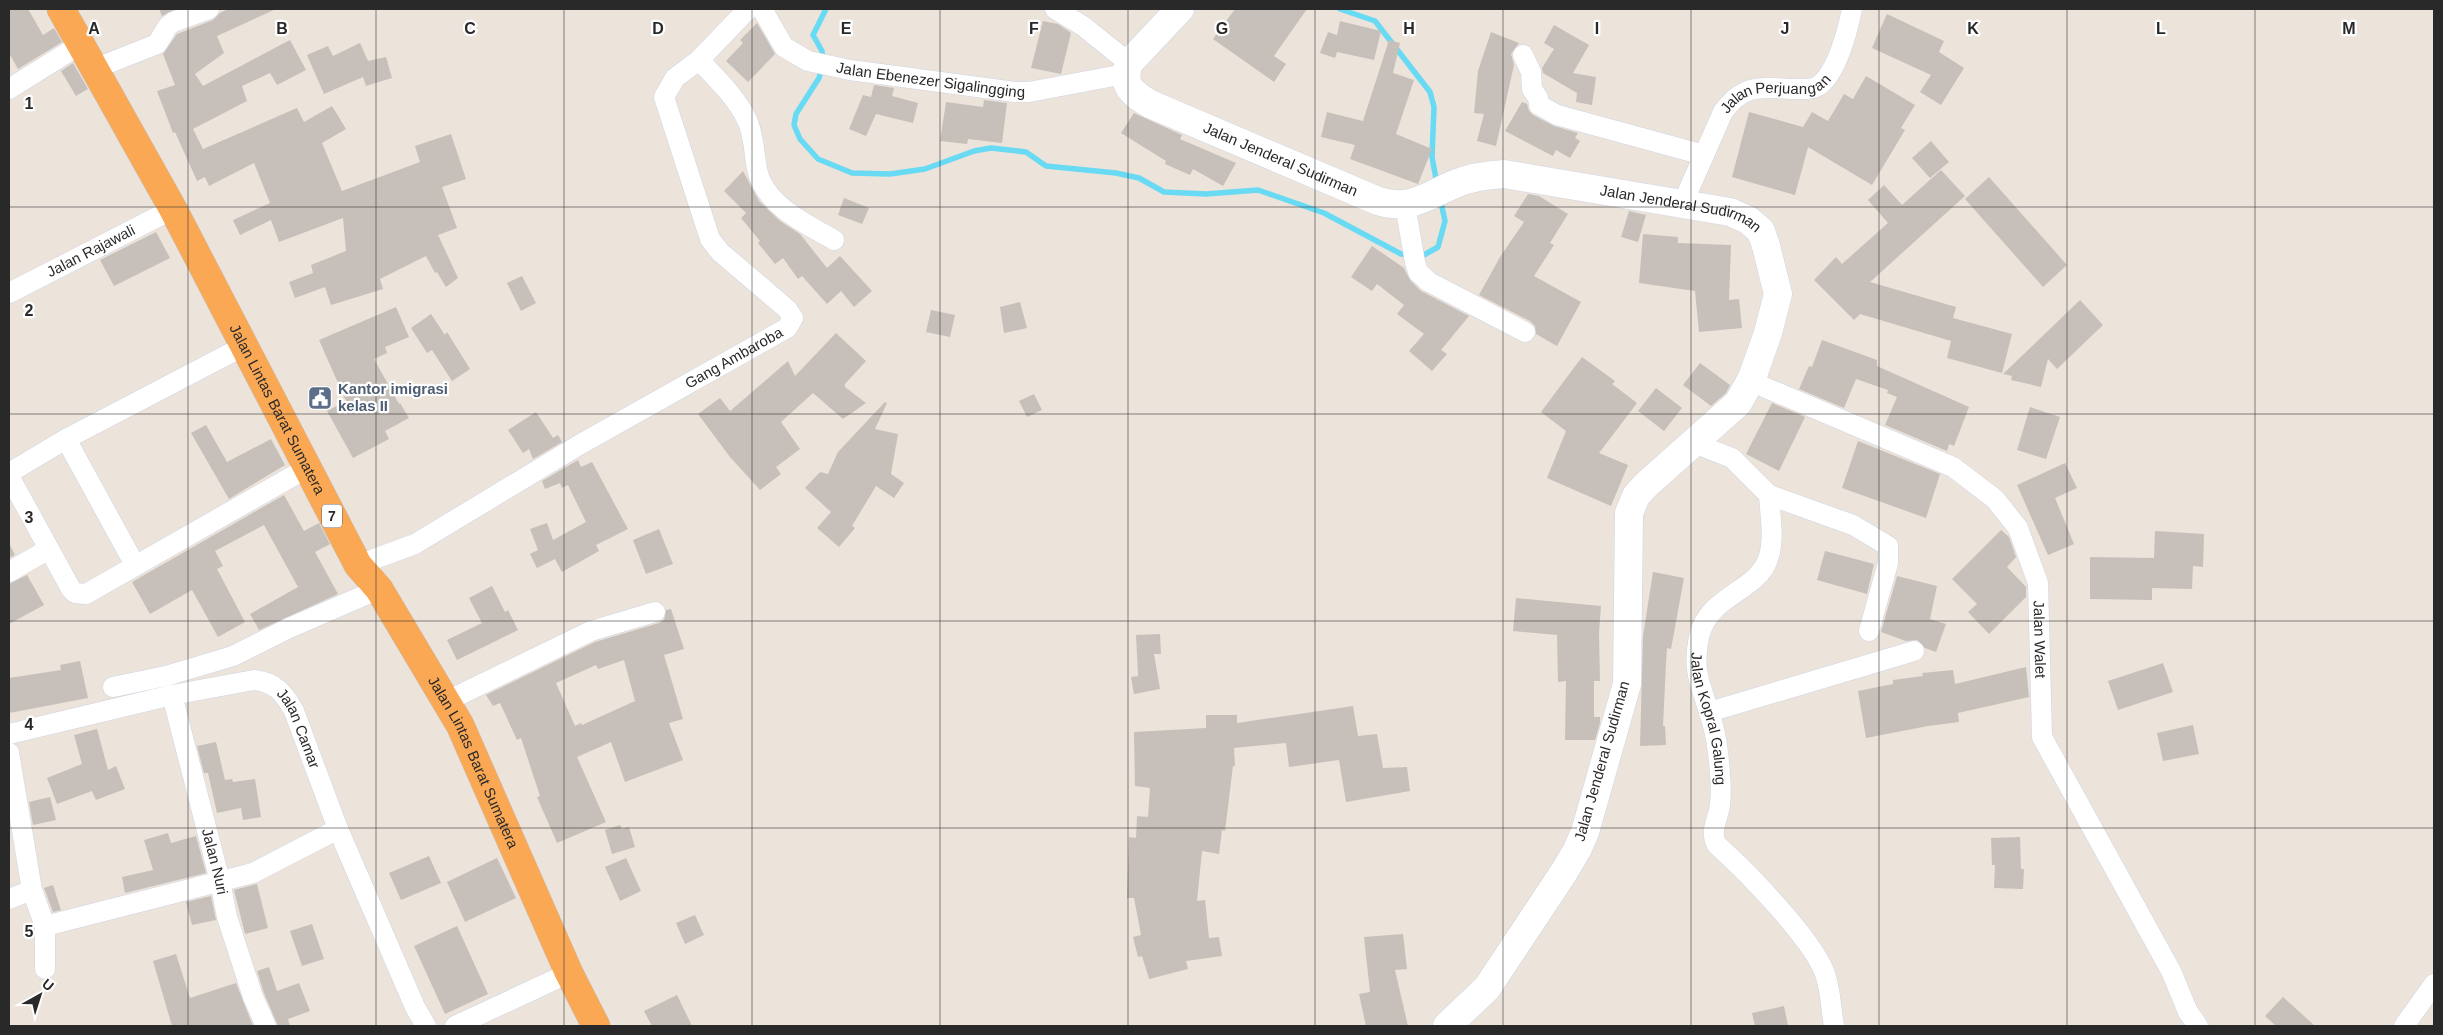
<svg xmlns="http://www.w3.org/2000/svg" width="2443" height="1035" viewBox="0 0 2443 1035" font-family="Arial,sans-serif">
<rect width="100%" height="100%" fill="#ece3da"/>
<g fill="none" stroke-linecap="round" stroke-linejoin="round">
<g stroke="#68daf3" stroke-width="5.5">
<path d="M826,9l-13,26 9,16 1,13 -4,14 -23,36 -2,11 6,14 18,20 34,14 38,1 35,-5 49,-18 17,-3 35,4 20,14 70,7 23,5 25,14 42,2 52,-4 66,23 77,41 23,1 14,-8 7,-26 -5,-23"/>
<path d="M1340,9l35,12 55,71 4,15 -2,50 5,27"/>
</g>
</g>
<g fill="#c7c0ba" fill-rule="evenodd">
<path d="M9,9h19l15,26 11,-7 8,14 -44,27 -9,-16z"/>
<path d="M159,9h16l-13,7z"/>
<path d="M228,9h48l-59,27 7,17 -29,21 8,12 87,-46 16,30 -29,15 -7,-12 -28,13 5,15 -54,28 10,20 94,-41 7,14 28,-16 14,23 -24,14 20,48 78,-29 -5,-16 36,-12 15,45 -24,8 15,41 -19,7 20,43 -12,9 -9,-15 -2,1 -9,-17 -46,23 3,10 -52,16 -6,-18 -30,11 -6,-16 24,-9 -2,-8 35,-14 -3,-33 -64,24 -8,-22 -31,15 -7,-15 37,-17 -16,-40 -45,23 -4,-9 -8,4 -22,-49 -2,1 -16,-42 18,-6 -12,-31 14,-20 36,-14 7,-7z"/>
<path d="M1235,9h72l-33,47 12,8 -12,18 -61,-43z"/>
<path d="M1887,14l57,27 -5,11 25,16 -23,37 -21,-13 11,-17 -59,-27z"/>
<path d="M1043,21l15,3 13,9 -10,41 -30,-6z"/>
<path d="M1340,21l41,10 -7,29 -37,-8 -2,6 -15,-5 8,-21 9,3z"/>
<path d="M757,23l18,31 -27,28 -22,-21 17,-18 -3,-3z"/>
<path d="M1554,25l35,20 -16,28 23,4 -4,28 -16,-3 1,-9 -34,-20 -1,-5 12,-19 -10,-6z"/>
<path d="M1491,32l28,11 -8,11 3,11 -18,81 -19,-5 7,-27 -10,-1 4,-42z"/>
<path d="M1389,40l11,3 -7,30 21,7 -18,54 36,15 -14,35 -68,-25 5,-14 -34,-8 6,-25 36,9z"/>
<path d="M360,43l8,18 18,-4 6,21 -26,8 -3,-9 -39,17 -17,-39 21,-9 5,10z"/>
<path d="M73,63l15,26 -12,7 -15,-25z"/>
<path d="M1866,76l49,29 -14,23 4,2 -33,55 -64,-38 -13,48 -63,-18 17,-65 54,15 9,-15 16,9 16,-27 9,5z"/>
<path d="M874,85l20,3 -2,8 26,7 -5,20 -37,-9 -10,22 -17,-7 14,-34 8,2z"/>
<path d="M984,100l23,3 -5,40 -34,-4 -1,5 -27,-3 6,-39 37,5z"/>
<path d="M1522,102l5,2 2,7 4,4 21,11 24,7 -3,5 5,3 -10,17 -14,-8 -3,6 -48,-25z"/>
<path d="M1134,113l48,22 -2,4 56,24 -13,23 -30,-17 -3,6 -25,-11 1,-3 -45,-28z"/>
<path d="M1931,141l18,21 -19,16 -18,-20z"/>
<path d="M1941,170l24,26 -95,86 86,25 -3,11 59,16 -10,39 -55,-15 4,-17 -91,-27 -6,6 -40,-40 22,-23 6,7 46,-41 -20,-23 16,-15 18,20z"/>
<path d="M743,171l16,30 21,20 20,13 27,34 13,-12 32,35 -18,16 -13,-16 -14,13 -25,-28 -4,3 -15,-21 -8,6 -17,-21 2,-2 -19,-23 5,-5 -22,-22z"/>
<path d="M1989,177l78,88 -24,22 -78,-88z"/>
<path d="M1528,194l11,2 29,18 -18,29 4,2 -20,31 47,26 -24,44 -21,-12 -1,-8 -5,-5 -51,-26 21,-38 24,-35 -10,-6z"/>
<path d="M844,198l25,10 -7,16 -24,-9z"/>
<path d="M1629,211l17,4 -8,27 -17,-5z"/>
<path d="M156,232l14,26 -56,28 -14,-26z"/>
<path d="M1643,234l35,3v6l53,2 -2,55 10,-1 3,29 -43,4 -4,-41 -56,-8z"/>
<path d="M1372,246l32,22 6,12 11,11 48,25 -28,34 6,4 -15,17 -23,-20 15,-17 -27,-20 7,-9 -27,-21 -5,7 -21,-14z"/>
<path d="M522,276l14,27 -15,8 -14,-28z"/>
<path d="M2080,300l23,25 -46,44 -9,-10 -7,28 -30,-7 1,-4 -9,-2z"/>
<path d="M1020,302l7,26 -23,5 -4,-26z"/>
<path d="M396,307l13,30 -24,10 2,6 -13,6 25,45 1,-1 9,15 -24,13 4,8 -36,19 -26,-47 19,-10 -27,-61z"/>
<path d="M931,310l24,5 -5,22 -24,-5z"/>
<path d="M431,314l14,21 2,-3 23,37 -18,12 -20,-31 -5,3 -16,-25z"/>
<path d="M836,333l30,28 -21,23v3l21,16 -23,16 -30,-26 -32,29 19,27 -24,18 5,7 -21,16 -30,-33 -32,-43 22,-16 10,13 58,-50 7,15z"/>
<path d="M1822,340l55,20v6l92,41 -15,39 -5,-2 -2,7 -62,-26 12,-28 -10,-4 1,-3 -32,-11 -12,29 -45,-19 10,-23 3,1z"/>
<path d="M1582,357l33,24 -3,3 25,19 -38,50 29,12 -17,41 -64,-28 19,-47 -25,-19z"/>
<path d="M1700,363l30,22 -4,8 -15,13 -28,-21z"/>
<path d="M1656,388l26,20 -18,23 -26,-20z"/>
<path d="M1034,394l8,16 -15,7 -8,-16z"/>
<path d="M885,402l2,1 -12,26 23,5 -7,40 13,9 -10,15 -18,-12 -24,40 3,2 -16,19 -22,-19 14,-16 -26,-24 15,-16 8,2 10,-22z"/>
<path d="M1772,403l33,14 -26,54 -33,-17z"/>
<path d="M2030,407l30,10 -14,42 -29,-9z"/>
<path d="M536,412l17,26 5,-3 4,7 -29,17 -4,-10 -6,4 -15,-23z"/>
<path d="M206,425l21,37 44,-23 14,26 -56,34 -38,-66z"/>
<path d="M1858,441l82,33 -14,44 -84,-30z"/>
<path d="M578,460l3,7 11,-5 36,67 -32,16 3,6 -37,21 -7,-13 -18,9 -7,-14 8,-4 -8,-21 17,-6 6,17 33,-18 -18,-37 -6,3 -2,-5 -15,6 -3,-8z"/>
<path d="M2065,463l12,25 -22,10 19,46 -26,11 -31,-70z"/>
<path d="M284,495l20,36 15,-8 11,21 -15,8 23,42 -79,36 -9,-16 48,-27 -34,-62 -49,26 8,15 -6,3 28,53 -27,15 -26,-47 -42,24 -18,-32z"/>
<path d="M659,529l14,35 -27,10 -13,-34z"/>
<path d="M2001,530l8,7 7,20 -9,10 19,20v10l-37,37 -21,-22 9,-8 -25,-25z"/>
<path d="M2155,531l49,3 -1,33 -10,-1 -1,23 -40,-1v12l-62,-1v-42l64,1z"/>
<path d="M9,543l6,12 -6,3z"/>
<path d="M1825,551l49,13 -7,30 -50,-14z"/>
<path d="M1653,572l31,6 -13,71 -4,-1 -1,15 -3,63h2l1,19 -26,1 3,-110z"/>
<path d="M27,575l17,30 -35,19v-40z"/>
<path d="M1897,576l40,10 -7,33 16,5 -10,28 -11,-4 -8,-8 -11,1 -25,-9z"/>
<path d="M492,586l13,26 3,-2 10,20 -61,30 -10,-20 35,-17 -13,-25z"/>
<path d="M1516,598l85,8 -2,27 1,48h-6v36h6v6l-5,17h-30l1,-59 -8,1 -1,-47 -44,-4z"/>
<path d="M671,609l13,40 -20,6 19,64 -14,4 14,37 -58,22 -14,-40 -34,15 29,65 -49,21 -20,-46 3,-1 -19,-58 -4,2 -17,-37 -7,3 -7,-11 109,-53 64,-19 5,-3 2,-10zM624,660l11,41 -53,24 -1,-2 -6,3 -19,-43 40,-18 2,4z"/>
<path d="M1160,634l1,20h-7l6,35 -26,5 -3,-17 7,-1 -2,-41z"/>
<path d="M80,661l8,37 -79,15v-35l52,-8 -1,-5z"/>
<path d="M2163,663l10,29 -55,18 -10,-29z"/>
<path d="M2026,667l3,30 -71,16 1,9 -31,4 -62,12 -8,-47 35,-7v-4l30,-4 -1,-3 31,-3 2,14z"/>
<path d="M1353,706l5,30 19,-2 6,34 24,-1 3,24 -64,11 -7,-42 -50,7 -3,-24 -52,5 1,18h-2l-8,65 -3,-1 -3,24 -17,-3 -5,50 8,-1 4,38 10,-1 3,19 -36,5 2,8 -39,10 -7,-23 -4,1 -5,-20 8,-2 -7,-37h-7l2,-61 7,1 1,-22 11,1 2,-29 -15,-2 -1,-54 72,-4v-13h31v8z"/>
<path d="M2193,725l6,29 -36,7 -6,-28z"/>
<path d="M97,729l11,41 8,-4 9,23 -29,11 -4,-9 -35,13 -10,-26 35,-14 -8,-29z"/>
<path d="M216,742l9,38 7,-1 1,3 22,-3 6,38 -18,3 -2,-12 -24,5 -9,-40h-4l-7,-27z"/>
<path d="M50,797l6,23 -23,5 -4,-23z"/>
<path d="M620,825l2,4 7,-2 6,20 -23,7 -7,-24z"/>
<path d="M168,833l3,10 25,-7 10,37 -81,20 -3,-16 31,-7 -9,-30z"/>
<path d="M2020,837l1,32h3l-1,20 -29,-1 1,-23h-3l-1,-27z"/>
<path d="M429,856l12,27 -40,17 -12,-27z"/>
<path d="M497,858l19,40 -51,24 -18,-40z"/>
<path d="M626,858l15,33 -21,10 -15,-34z"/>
<path d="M257,884l11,44 -23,6 -11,-44z"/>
<path d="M53,885l8,25 -8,2 -9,-24z"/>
<path d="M211,896l5,24 -24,5 -6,-23z"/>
<path d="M695,915l9,20 -19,9 -9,-21z"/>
<path d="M312,924l12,35 -22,7 -12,-35z"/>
<path d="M457,926l31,68 -43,20 -31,-68z"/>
<path d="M1403,934l4,35 -12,1 13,56h-42l-7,-32 11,-2 -6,-55z"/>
<path d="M176,954l14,44 46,-15 17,43h-81l-19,-65z"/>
<path d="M269,967l8,24 22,-8 11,28 -22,8 2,7h-12l-14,-33 -7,-22z"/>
<path d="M677,995l15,31h-40l-8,-15z"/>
<path d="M2283,997l32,29h-39l-11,-10z"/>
<path d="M1784,1006l4,20h-33l-3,-13z"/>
</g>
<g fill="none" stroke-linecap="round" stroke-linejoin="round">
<defs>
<g id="minor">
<path id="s1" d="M762,9l22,38 24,14 42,9 165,22h14l96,-18"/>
<path d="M1055,9l28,17 46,37"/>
<path d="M1523,55l8,17 1,17 6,9 1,7 18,10 147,40"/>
<path d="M699,60c17,18 37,37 48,60 7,14 7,33 10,49 7,36 49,55 77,71"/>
<path d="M94,69l63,-25 11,-18 5,-4 36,-13"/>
<path d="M9,89l72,-45"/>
<path d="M1405,205l10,57 3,10 11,10 96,50"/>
<path id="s2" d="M1682,205l41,-93c22,-30 39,-24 73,-23 7,0 16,1 22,-3 19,-12 30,-57 34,-77"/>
<path id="s3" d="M9,293l164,-84"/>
<path id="s4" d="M1752,378l12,9 189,80 42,32 23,29 20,55 4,154 129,234 17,41 10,14"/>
<path d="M66,439l69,126"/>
<path id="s5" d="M1691,442l41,16 37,37c1,20 6,45 -1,64 -11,33 -60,36 -69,78 -8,36 4,52 13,85 5,17 7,35 8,53 1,9 1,20 0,30 -2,15 -11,26 -3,40 28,25 100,98 109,132 5,16 5,33 8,49"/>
<path d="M9,473l57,-34 178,-93"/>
<path d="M9,476l62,113 4,4 11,1 221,-126"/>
<path d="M1769,495l84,30 35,21v17l-19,68"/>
<path id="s6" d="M358,565l57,-21 164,-99 208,-117 6,-10 -6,-9 -67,-57 -10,-13 -46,-142 11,-19 24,-18 49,-51"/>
<path d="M9,572l40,-23"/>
<path d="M113,687l53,-11 67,-20 56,-28 90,-39"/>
<path id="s7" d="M172,695l48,186 7,36 26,80 13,29"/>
<path d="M447,701l144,-70 64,-19"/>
<path d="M1709,712l205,-61"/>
<path id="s8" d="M9,734l163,-39 82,-15c21,2 30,13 40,31l44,118 77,178 11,19"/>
<path d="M9,753l23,137 13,36v43"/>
<path d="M9,899l23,-9"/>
<path d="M45,926l208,-53 85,-44"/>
<path d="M455,1026l114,-53"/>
<path d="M2404,1026l30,-42"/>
</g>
<g id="secondary">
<path id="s9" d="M1180,9l-51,54c-8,23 3,30 21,41l228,97c33,10 48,-5 77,-17 16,-7 32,-9 49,-10l226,38 18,8 13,11 5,15 12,48 -10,39 -16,45 -14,25 -92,82 -10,11 -7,17 -2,171 -42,148 -8,18 -13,22 -77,116 -40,38"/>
</g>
<g id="trunk">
<path id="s10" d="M61,9l112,200 185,356 21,24 81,136 109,248 27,53"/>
</g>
</defs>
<use href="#minor" stroke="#cfd5e3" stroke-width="21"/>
<use href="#secondary" stroke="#cfd5e3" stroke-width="29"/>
<use href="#trunk" stroke="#c3c3c3" stroke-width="29"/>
<use href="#minor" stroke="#fff" stroke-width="20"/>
<use href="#secondary" stroke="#fff" stroke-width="28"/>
<use href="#trunk" stroke="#faa854" stroke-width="28"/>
</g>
<path fill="none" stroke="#292929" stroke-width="1" stroke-opacity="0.55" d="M188,9v1017M376,9v1017M564,9v1017M752,9v1017M940,9v1017M1128,9v1017M1315,9v1017M1503,9v1017M1691,9v1017M1879,9v1017M2067,9v1017M2255,9v1017M9,207h2425M9,414h2425M9,621h2425M9,828h2425"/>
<defs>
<symbol id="civic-square" viewBox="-11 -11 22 22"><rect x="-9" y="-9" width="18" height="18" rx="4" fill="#5c6f8a" stroke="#fff"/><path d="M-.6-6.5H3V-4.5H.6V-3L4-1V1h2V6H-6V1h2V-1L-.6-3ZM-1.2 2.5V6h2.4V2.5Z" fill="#fff"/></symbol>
</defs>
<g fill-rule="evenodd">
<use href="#civic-square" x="306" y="384" width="28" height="28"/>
</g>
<g text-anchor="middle" stroke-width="4.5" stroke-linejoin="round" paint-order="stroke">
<rect fill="#fff" stroke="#696969" stroke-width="1" x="322" y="504.5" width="20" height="23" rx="4"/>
<g font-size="14" font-weight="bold" fill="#292929">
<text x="332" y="521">7</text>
</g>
<g font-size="15" fill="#292929" stroke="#fff">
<text dy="5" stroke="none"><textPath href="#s1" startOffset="196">Jalan Ebenezer Sigalingging</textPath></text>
<text dy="5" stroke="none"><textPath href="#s2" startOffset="161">Jalan Perjuangan</textPath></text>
<text dy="5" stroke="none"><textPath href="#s9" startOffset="268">Jalan Jenderal Sudirman</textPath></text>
<text dy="5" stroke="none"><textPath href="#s9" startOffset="686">Jalan Jenderal Sudirman</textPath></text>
<text dy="5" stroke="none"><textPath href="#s3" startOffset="92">Jalan Rajawali</textPath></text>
<text dy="5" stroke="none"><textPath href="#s6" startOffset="430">Gang Ambaroba</textPath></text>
<text dy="5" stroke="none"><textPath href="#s10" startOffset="455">Jalan Lintas Barat Sumatera</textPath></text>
<text dy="5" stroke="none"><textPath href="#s4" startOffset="425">Jalan Walet</textPath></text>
<text dy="5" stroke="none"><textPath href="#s5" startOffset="351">Jalan Kopral Galung</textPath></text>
<text dy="5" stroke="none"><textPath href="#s8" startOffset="322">Jalan Camar</textPath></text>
<text transform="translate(1602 761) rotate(-74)" y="5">Jalan Jenderal Sudirman</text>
<text dy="5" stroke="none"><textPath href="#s10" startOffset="860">Jalan Lintas Barat Sumatera</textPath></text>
<text dy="5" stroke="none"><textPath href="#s7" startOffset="172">Jalan Nuri</textPath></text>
</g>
<g font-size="15" font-weight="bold" fill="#4e5e75" stroke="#fff" text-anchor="start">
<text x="338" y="394">Kantor imigrasi<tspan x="338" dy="17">kelas II</tspan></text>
</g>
</g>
<g font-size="16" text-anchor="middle" font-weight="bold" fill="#292929" stroke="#fff" stroke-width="4.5" stroke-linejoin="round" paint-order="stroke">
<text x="94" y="34">A</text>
<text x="282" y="34">B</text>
<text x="470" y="34">C</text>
<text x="658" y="34">D</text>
<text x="846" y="34">E</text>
<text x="1034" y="34">F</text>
<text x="1222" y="34">G</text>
<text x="1409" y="34">H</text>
<text x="1597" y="34">I</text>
<text x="1785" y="34">J</text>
<text x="1973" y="34">K</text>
<text x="2161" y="34">L</text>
<text x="2349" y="34">M</text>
<text x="29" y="109">1</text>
<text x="29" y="316">2</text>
<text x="29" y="523">3</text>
<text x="29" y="730">4</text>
<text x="29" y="937">5</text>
</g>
<rect width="2443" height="1035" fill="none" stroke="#292929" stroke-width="20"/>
<g transform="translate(40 995) rotate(39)" stroke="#ffffff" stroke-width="4" paint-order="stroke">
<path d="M0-4L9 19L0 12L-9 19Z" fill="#292929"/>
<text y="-8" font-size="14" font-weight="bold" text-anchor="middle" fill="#292929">U</text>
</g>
</svg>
